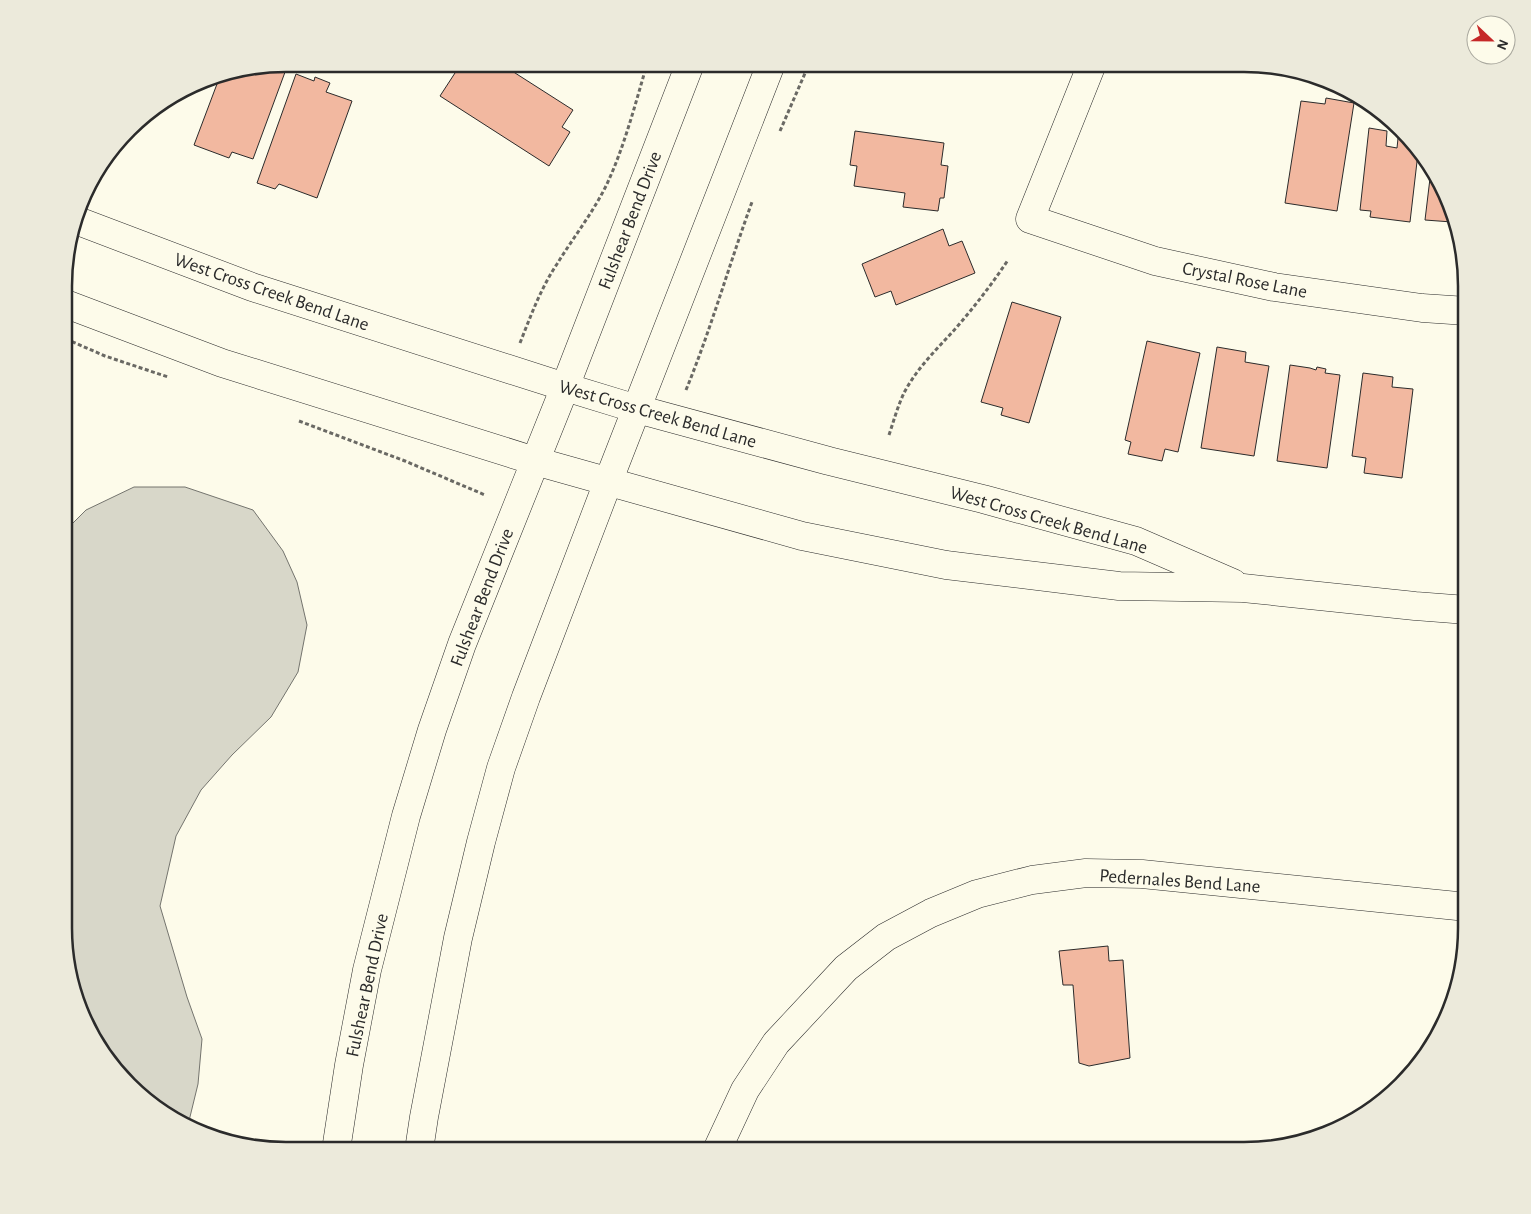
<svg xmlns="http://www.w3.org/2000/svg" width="1531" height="1214" viewBox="0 0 1531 1214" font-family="'Alegreya Sans',sans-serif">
<rect width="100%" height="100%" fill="#fdfbea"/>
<path fill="#d8d7c9" stroke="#74746e" d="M134,487h51l68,23 30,41 14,31 10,43 -9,47 -27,45 -39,38 -31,35 -25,46 -16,70 27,91 15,42 -4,45 -10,41 -49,-30 -52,-69 -23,-83 1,-412 21,-21z"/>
<g fill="#f2b8a0" stroke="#2b2b2b">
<path d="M288,64l-35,95 -21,-7 -3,6 -35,-13 26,-69 6,2 1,-4z"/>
<path d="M454,64h47l72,46 -11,17 8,5 -21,34 -109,-70 15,-23 -5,-3z"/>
<path d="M549,64h21l-3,7z"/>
<path d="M296,74l18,7 1,-4 15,6 -4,9 26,9 -35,97 -38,-14 -4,5 -18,-6z"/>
<path d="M1326,98l28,5 -17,108 -52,-8 16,-102 24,3z"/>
<path d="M1369,128l18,3 -1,15 11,2 2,-19 19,24 -8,69 -40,-5 1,-6 -11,-1z"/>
<path d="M855,131l89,12 -3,22 7,1 -4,32h-4l-2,13 -35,-4 2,-14 -51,-7 3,-20 -7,-1z"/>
<path d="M1431,170l13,18 8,34 -27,-2z"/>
<path d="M943,229l6,17 13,-5 13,32 -79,32 -5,-14 -16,6 -13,-33z"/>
<path d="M1012,302l49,15 -32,106 -28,-8 2,-7 -22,-6z"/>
<path d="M1147,341l53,12 -22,99 -13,-3 -3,12 -34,-7 3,-12 -6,-2z"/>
<path d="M1217,347l29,5 -1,10 24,4 -15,90 -53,-8z"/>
<path d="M1290,365l20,3 6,2 1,-3 9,2 -1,4 15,2 -13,93 -50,-7z"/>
<path d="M1363,373l30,4 -1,10 21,2 -11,89 -38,-5 2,-15 -14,-2z"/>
<path d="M1108,946l1,15 14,-1 7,98 -41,8 -10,-3 -6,-78h-10l-4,-34z"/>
</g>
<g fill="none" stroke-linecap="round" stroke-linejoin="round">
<defs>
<g id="minor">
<path d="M1092,64l-62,155 125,42 119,26 148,21 45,3"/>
<path d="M717,1150l28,-60 31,-47 70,-75 40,-31 45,-24 46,-19 55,-14 54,-7 56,1 325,33"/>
</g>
<g id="secondary">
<path d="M78,221l174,66 313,100 72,22 192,52 154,38 153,42 97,42"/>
<path d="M66,304l156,59 313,98 267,75 144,29 173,21 124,2 172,18 52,4"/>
<path d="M336,1150l13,-85 18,-95 39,-154 26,-86 30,-86 103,-257 125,-323"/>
<path d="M419,1150l5,-33 34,-179 23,-96 20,-74 25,-71 82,-215 163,-418"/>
</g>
</defs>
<use href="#minor" stroke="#2b2b2b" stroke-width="29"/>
<use href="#secondary" stroke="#2b2b2b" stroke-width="29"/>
<g stroke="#6a6964" stroke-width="3" stroke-dasharray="4 2.5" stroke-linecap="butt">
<path d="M780,131l29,-67"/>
<path d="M66,339l39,17 63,21"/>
<path d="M520,343c11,-28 21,-55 37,-79 16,-26 35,-50 49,-78 18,-38 29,-81 41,-122"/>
<path d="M686,390c25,-61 43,-125 66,-188"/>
<path d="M299,421l106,40 80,34"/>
<path d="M889,435c5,-15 9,-30 16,-44 13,-24 33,-43 51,-63 19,-22 36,-44 52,-68"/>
</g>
<use href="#minor" stroke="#fdfbea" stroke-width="28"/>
<use href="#secondary" stroke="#fdfbea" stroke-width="28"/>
</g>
<g text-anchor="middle" stroke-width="4" stroke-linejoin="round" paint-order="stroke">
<g font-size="19" fill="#2b2b2b" stroke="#fdfbea">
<text transform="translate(629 220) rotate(-69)" y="7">Fulshear Bend Drive</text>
<text transform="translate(1245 279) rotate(11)" y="7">Crystal Rose Lane</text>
<text transform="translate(272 291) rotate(19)" y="7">West Cross Creek Bend Lane</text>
<text transform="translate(658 413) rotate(16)" y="7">West Cross Creek Bend Lane</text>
<text transform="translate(1049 519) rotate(16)" y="7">West Cross Creek Bend Lane</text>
<text transform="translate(481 597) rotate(-69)" y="7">Fulshear Bend Drive</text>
<text transform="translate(1180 880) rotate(4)" y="7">Pedernales Bend Lane</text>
<text transform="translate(366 985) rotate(-78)" y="7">Fulshear Bend Drive</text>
</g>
</g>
<path d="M0 0H1531V1214H0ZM286 72H1244A214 214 0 0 1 1458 286V928A214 214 0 0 1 1244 1142H286A214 214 0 0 1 72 928V286A214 214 0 0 1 286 72Z" fill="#eceadb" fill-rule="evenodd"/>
<path fill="none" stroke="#2b2b2b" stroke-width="2.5" d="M286 72H1244A214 214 0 0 1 1458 286V928A214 214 0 0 1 1244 1142H286A214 214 0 0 1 72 928V286A214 214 0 0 1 286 72Z"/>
<g transform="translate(1491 40) rotate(112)"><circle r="24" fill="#fdfbea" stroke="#a9a89e"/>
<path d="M0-4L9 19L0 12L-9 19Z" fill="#c62828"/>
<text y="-8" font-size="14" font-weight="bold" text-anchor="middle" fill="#2b2b2b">N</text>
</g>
</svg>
